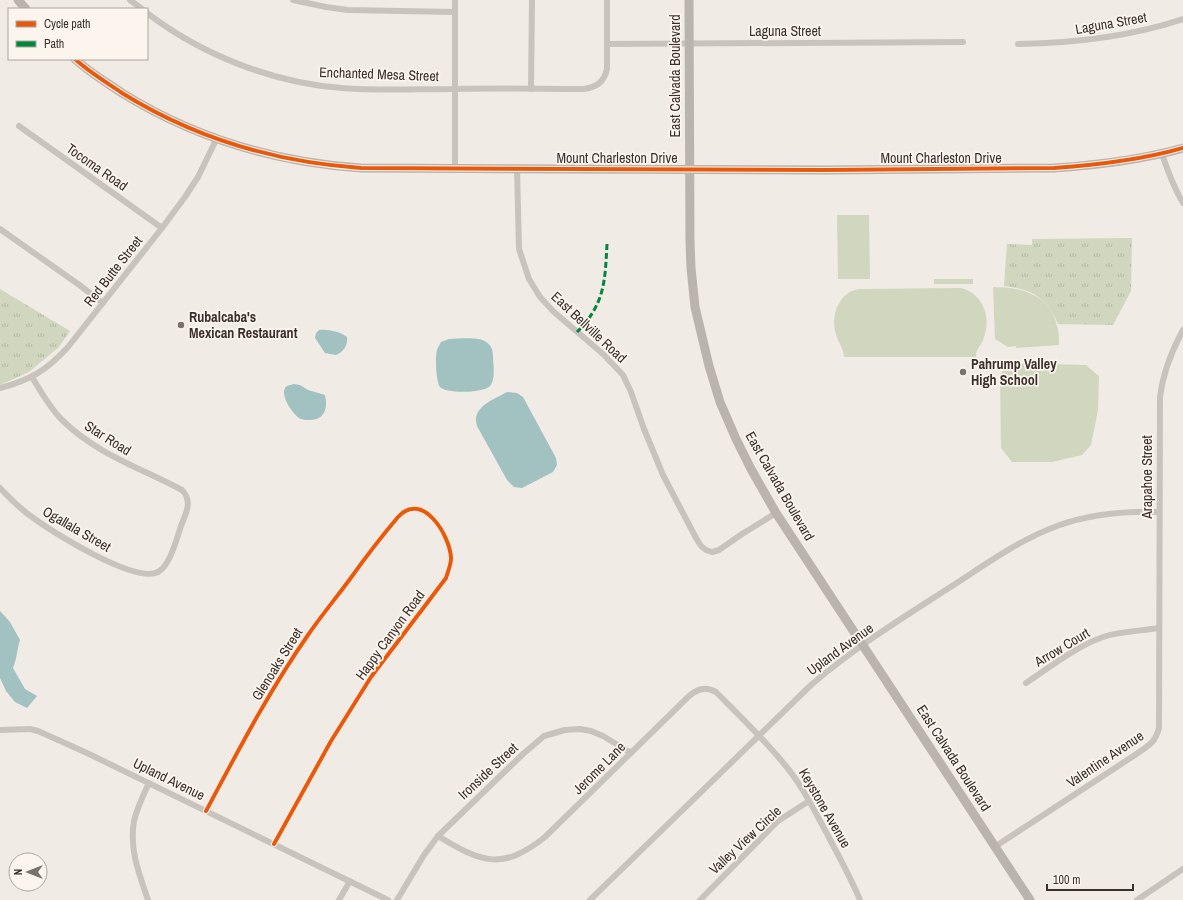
<svg xmlns="http://www.w3.org/2000/svg" width="1183" height="900" viewBox="0 0 1183 900" font-family="'Archivo Narrow',sans-serif">
<defs>
<pattern id="grass-tufts" width="24" height="20" patternUnits="userSpaceOnUse"><rect width="24" height="20" fill="#d1d6bf"/><path d="M3 7l-1-3M5 7V3M7 7l1-3M15 17l-1-3M17 17v-4M19 17l1-3" fill="none" stroke="#b4b8a4"/></pattern>
</defs>
<rect width="100%" height="100%" fill="#f0ebe5"/>
<g fill="url(#grass-tufts)">
<path d="M1132,238l-1,53 -18,34 -55,-1c-11,-26 -26,-35 -54,-38l3,-42 25,1v-6z"/>
<path d="M0,289l70,42 -11,16 -30,25 -29,13z"/>
</g>
<g fill="#d1d6bf">
<path d="M837,215h32l1,64h-32z"/>
<rect x="934" y="279" width="39" height="5"/>
<path d="M993,287c27,0 57,7 64,39 2,6 2,12 2,19l-43,3v-2l-8,1 -13,-8z"/>
<path d="M961,288c23,6 31,31 22,52 -3,8 -7,8 -7,17h-132c0,-9 -6,-14 -8,-23 -6,-18 3,-44 25,-45z"/>
<path d="M1010,363l77,2 1,2 11,9 -1,34 -7,35 -9,10 -30,7h-40l-11,-14 -1,-74z"/>
</g>
<g fill="#a1c2c1">
<path d="M319,330c9,-1 22,2 28,7 1,9 -4,15 -11,18l-11,-2 -10,-15 1,-5z"/>
<path d="M449,339c16,0 44,-6 44,17 0,9 3,23 -3,30 -6,7 -44,8 -50,1 -4,-6 -5,-30 -3,-37 1,-3 3,-6 4,-8z"/>
<path d="M294,384l6,1 8,5 17,5c3,13 0,24 -14,25 -3,0 -7,0 -10,-1 -7,-3 -21,-23 -16,-31 2,-3 6,-3 9,-4z"/>
<path d="M507,392l10,1 6,4 33,61 1,7 -4,7 -31,16 -8,-1 -7,-7 -30,-54c-6,-19 16,-26 30,-34z"/>
<path d="M0,611l10,11 10,18c-3,9 -3,19 -7,28l12,21 12,7 -10,12 -12,-6 -9,-11 -6,-13z"/>
</g>
<g fill="none" stroke-linecap="round" stroke-linejoin="round">
<g stroke="#c9c3be" stroke-width="6">
<path d="M130,0l12,9"/>
<path d="M293,0l33,7 22,3 107,2"/>
<path d="M455,0v168"/>
<path d="M147,13c55,42 126,70 195,75 37,3 75,1 112,1 43,-1 87,0 130,0 13,-2 20,-7 23,-20v-69"/>
<path d="M608,44l355,-2"/>
<path d="M1018,44c56,-1 111,-7 165,-25"/>
<path d="M531,89l1,-89"/>
<path d="M19,126l143,102"/>
<path d="M1162,154c6,18 12,34 21,49"/>
<path d="M517,168l2,81 10,30 11,18 14,15 49,42 20,21 8,17 13,37 19,46 33,63 5,8 5,4 6,2 7,-2 23,-16 34,-21"/>
<path d="M0,229l78,55 25,19"/>
<path d="M0,388c31,-8 47,-18 68,-41l94,-119 23,-31 13,-20 18,-37"/>
<path d="M0,488c10,10 20,21 32,29 20,15 103,67 126,55 12,-6 19,-34 23,-46 5,-13 12,-25 1,-36 -43,-23 -84,-35 -120,-70 -12,-12 -21,-28 -30,-43"/>
<path d="M1026,683c24,-16 49,-36 77,-46 18,-6 38,-6 56,-9"/>
<path d="M0,730l30,-1 8,2 49,22 301,147"/>
<path d="M206,811c32,-60 63,-120 102,-176 13,-19 28,-37 42,-56 15,-21 31,-42 48,-62 24,-27 52,18 53,41 0,7 -3,13 -5,20l-75,99 -40,64 -57,103"/>
<path d="M438,836c44,27 64,35 107,1l143,-140c9,-8 17,-11 28,-5 24,24 48,47 69,73 16,19 28,43 40,65 12,23 25,46 35,70"/>
<path d="M996,846l142,-93c11,-8 17,-10 21,-25l1,-331c3,-24 11,-45 23,-67"/>
<path d="M148,900c-9,-26 -19,-51 -14,-79 3,-13 9,-25 15,-38"/>
<path d="M339,900l11,-19"/>
<path d="M397,900l27,-45 14,-19 85,-82 21,-18 21,-6 15,-1 11,2 12,5 28,17"/>
<path d="M590,900l221,-215c44,-38 93,-68 141,-99 34,-22 67,-46 105,-60 33,-12 67,-15 102,-14"/>
<path d="M700,900l78,-79 31,-20"/>
<path d="M1137,900l46,-31"/>
</g>
<g stroke="#bab3ae" stroke-width="9">
<path d="M18,0l8,9"/>
<path d="M689,0l1,242 1,26 4,39 14,59 11,36 16,37 15,30 25,44 254,387"/>
<path d="M75,59c14,13 31,23 47,34 74,46 152,69 239,75l464,2 229,-2c44,-3 87,-8 129,-20"/>
</g>
<path stroke="#00873e" stroke-width="3" stroke-dasharray="6 3" stroke-linecap="butt" d="M577,332c28,-28 28,-51 30,-88"/>
<defs>
<g id="cycleway">
<path d="M75,59c14,13 31,23 47,34 74,46 152,69 239,75l464,2 229,-2c44,-3 87,-8 129,-20"/>
<path d="M206,811c32,-60 63,-120 102,-176 13,-19 28,-37 42,-56 15,-21 31,-42 48,-62 24,-27 52,18 53,41 0,7 -3,13 -5,20l-75,99 -40,64 -57,103"/>
</g>
</defs>
<use href="#cycleway" stroke="#fbf5ee" stroke-width="6"/>
<use href="#cycleway" stroke="#e8590c" stroke-width="4"/>
</g>
<g fill="#7a716c" stroke="#fbf5ee" stroke-width="1.5">
<circle cx="181" cy="325" r="4"/>
<circle cx="963" cy="372" r="4"/>
</g>
<g text-anchor="middle" stroke-width="3.5" stroke-linejoin="round" paint-order="stroke">
<g font-size="14" fill="#3b302b" stroke="#fbf5ee">
<text transform="translate(1111 23) rotate(-10)" y="5">Laguna Street</text>
<text x="785" y="36">Laguna Street</text>
<text transform="translate(379 74) rotate(2)" y="5">Enchanted Mesa Street</text>
<text transform="translate(675 76) rotate(-90)" y="5">East Calvada Boulevard</text>
<text x="617" y="163">Mount Charleston Drive</text>
<text x="941" y="163">Mount Charleston Drive</text>
<text transform="translate(97 167) rotate(35)" y="5">Tocoma Road</text>
<text transform="translate(113 271) rotate(-52)" y="5">Red Butte Street</text>
<text transform="translate(589 327) rotate(43)" y="5">East Bellville Road</text>
<text transform="translate(108 438) rotate(32)" y="5">Star Road</text>
<text transform="translate(1147 477) rotate(-90)" y="5">Arapahoe Street</text>
<text transform="translate(780 486) rotate(60)" y="5">East Calvada Boulevard</text>
<text transform="translate(77 529) rotate(30)" y="5">Ogallala Street</text>
<text transform="translate(390 635) rotate(-54)" y="5">Happy Canyon Road</text>
<text transform="translate(1062 647) rotate(-31)" y="5">Arrow Court</text>
<text transform="translate(840 649) rotate(-36)" y="5">Upland Avenue</text>
<text transform="translate(277 664) rotate(-58)" y="5">Glenoaks Street</text>
<text transform="translate(954 758) rotate(57)" y="5">East Calvada Boulevard</text>
<text transform="translate(1105 759) rotate(-34)" y="5">Valentine Avenue</text>
<text transform="translate(599 768) rotate(-45)" y="5">Jerome Lane</text>
<text transform="translate(488 771) rotate(-43)" y="5">Ironside Street</text>
<text transform="translate(169 779) rotate(26)" y="5">Upland Avenue</text>
<text transform="translate(825 808) rotate(60)" y="5">Keystone Avenue</text>
<text transform="translate(745 840) rotate(-43)" y="5">Valley View Circle</text>
</g>
<g font-size="14" font-weight="bold" fill="#3b302b" stroke="#fbf5ee" text-anchor="start">
<text x="189" y="322">Rubalcaba's<tspan x="189" dy="16">Mexican Restaurant</tspan></text>
<text x="971" y="369">Pahrump Valley<tspan x="971" dy="16">High School</tspan></text>
</g>
</g>
<rect x="8" y="8" width="140" height="52" fill="#fbf5ee" stroke="#aea6a0"/>
<rect x="16" y="21" width="20" height="6" fill="#e8590c" stroke="#aea6a0"/>
<text x="44" y="28" font-size="12" fill="#3b302b">Cycle path</text>
<rect x="16" y="41" width="20" height="6" fill="#00873e" stroke="#aea6a0"/>
<text x="44" y="48" font-size="12" fill="#3b302b">Path</text>
<g transform="translate(28 872) rotate(270)"><circle r="19" fill="#fbf5ee" stroke="#aea6a0"/>
<path d="M0-3L7 15L0 10L-7 15Z" fill="#7a716c"/>
<text y="-6" font-size="11" font-weight="bold" text-anchor="middle" fill="#3b302b">N</text>
</g>
<path d="M1047 884v6h86v-6" fill="none" stroke="#3b302b" stroke-width="2"/>
<text x="1053" y="884" font-size="12" fill="#3b302b" stroke="#fbf5ee" stroke-width="3" paint-order="stroke">100 m</text>
</svg>
